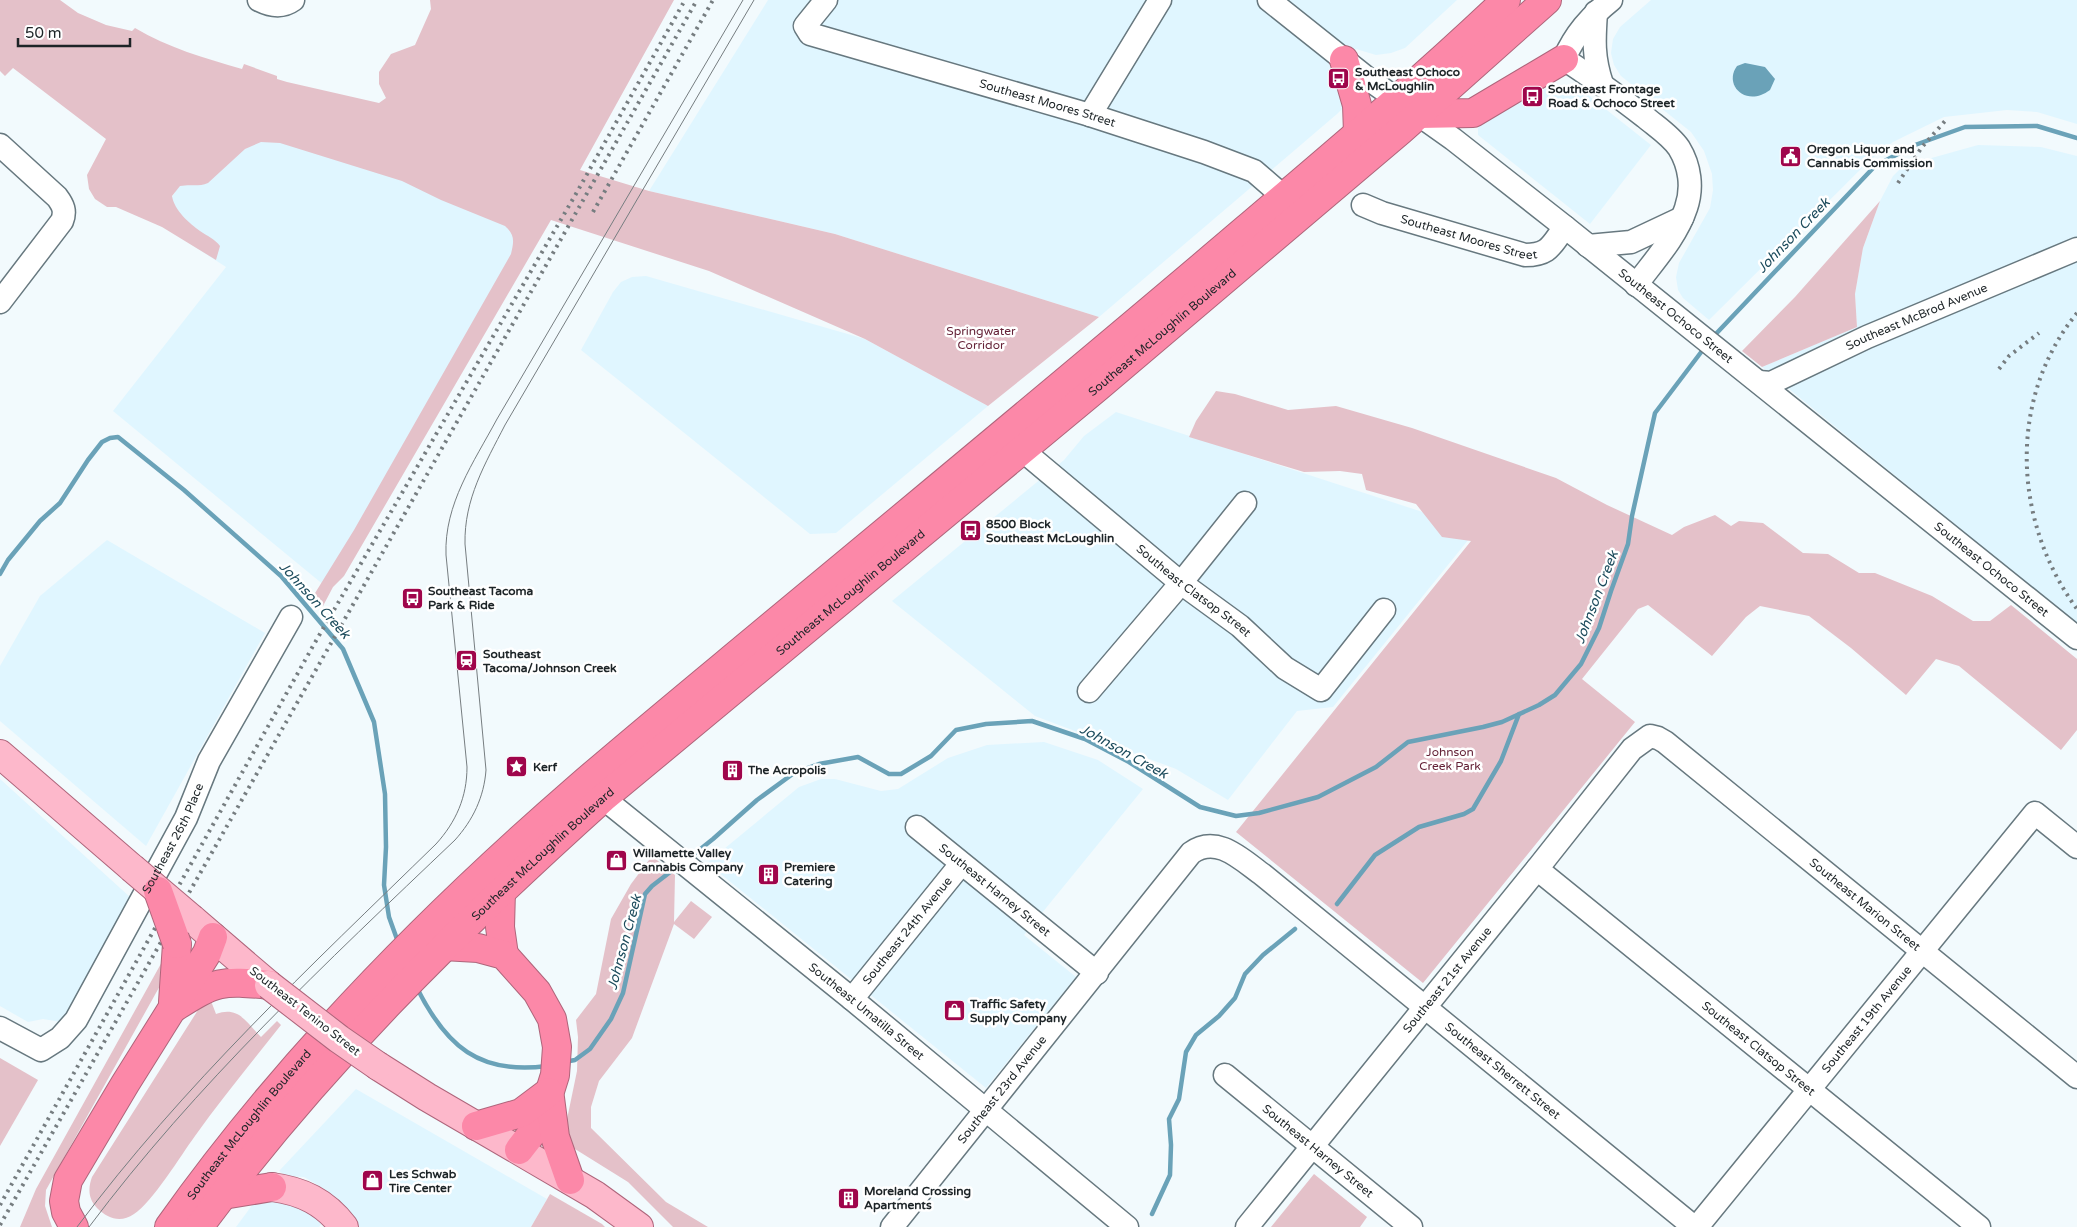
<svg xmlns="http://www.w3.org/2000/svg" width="2077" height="1227" viewBox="0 0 2077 1227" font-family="'Varela Round',sans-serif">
<rect width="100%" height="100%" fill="#f2fafd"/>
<g fill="#e0f6ff">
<path d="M768,0h689l-52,48 -14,5 -15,2 -20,-6 -25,30 6,7 7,14 -1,8 -6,6 -238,203 -264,-83 -186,-43z"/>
<path d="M1651,0h426v124l-40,-12 -30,-2 -63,7 -51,25 -23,18 -161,160 -26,-22 -5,-8 -2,-13 3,-14 31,-55 3,-18 -1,-16 -8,-23 -13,-19 -70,-56 -7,-11 -3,-12 2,-14 7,-12z"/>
<path d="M1558,84l21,4 72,57 -61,79 -112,-89v-9l54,-32z"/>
<path d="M217,115l321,101 -213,370 -212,-175 113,-144 -68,-44z"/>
<path d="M1978,145l63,2 36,9v468l-315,-257 95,-40 -2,-33 8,-46 17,-47 13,-25 10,-10z"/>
<path d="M646,276l219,63 123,67 -152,127 -26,1 -229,-184 32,-58 8,-10 11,-5z"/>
<path d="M1116,412l328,107 25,20 -136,168 -36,4 -69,89 -52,-31 -141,-53 -143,-115 172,-141 20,-24z"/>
<path d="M107,540l158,93 -119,213 -146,-125v-55l40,-70z"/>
<path d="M1044,742l54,18 45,29 -119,146 52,42 -90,111 -279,-225 92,-76 22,-8h14l46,12 17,-2 50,-31 39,-13z"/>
<path d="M0,779l131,119 -64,122 -6,2 -18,-3 -15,3 -28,-16z"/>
<path d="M356,1089l191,110 -16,28h-172l-15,-22 -21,-17 -19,-11 -18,-1 -7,-5z"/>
<path d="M271,1200l25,4 28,17 -5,6h-83l17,-23z"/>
</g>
<g fill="#e4c1c9">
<path d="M0,0h60l18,13 28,12 26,6 3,-3c33,20 70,30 107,41l2,-5 33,12v3l10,3 92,21 7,-5 -7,-14v-12l12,-18 24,-9 16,-36 -1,-9h244l-94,170 69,21 186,43 264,83 -111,89 -123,-67 -156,-68 -158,-51 -207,356 -11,11 -10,19 -11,-8 42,-68 157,-276c3,-13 4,-19 -6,-28l-64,-26 -39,-19 -122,-38 -19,-1 -16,7 -37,34c-9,4 -18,1 -28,3l-8,10c2,14 18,28 28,35 7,5 15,8 20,15l-4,14 -54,-33 -46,-20h-9l-12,-8 -6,-10 -2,-14 19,-36 -93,-71 -8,8 -5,-5z"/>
<path d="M1880,201l-17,47 -8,46 2,33 -95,40 -20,-16 53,-54z"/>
<path d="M1216,391l19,3 53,16 48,-4 76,22 144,50 51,27 65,30 12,-8 31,-12 16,11 8,-5 24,2 40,30 25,1 31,19h16l57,23 41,25h17l21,-16 66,54v71l-16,20 -102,-84 -23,-7 -30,36 -55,-47 -42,-32 -49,-10 -14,11 -34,39 -64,-51 -10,4 -56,70 53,43 -212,261 -187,-151 235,-291 -29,-4 -26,-33 -50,-14 -4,-16 -22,-3 -36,1 -115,-35 7,-16z"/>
<path d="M652,856l23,19 -1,47 17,-21 21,16 -18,22 -20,-15 -42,114 -33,43 -8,26v21l75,74 42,25h-35l-45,-45 -53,-33 -4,-4 -5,-21 11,-53 1,-34 -2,-17 20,-26 15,-75 20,-35z"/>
<path d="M168,951l-2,24 -120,215 -1,16 7,21h-32l16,-38z"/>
<path d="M211,1001l5,13c23,-8 30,8 45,23l16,-16 4,4c-29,37 -59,73 -86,111 -14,19 -43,67 -61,78 -13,9 -26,5 -37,-6 -9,-9 -9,-20 -5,-31l106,-167z"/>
<path d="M0,1058l38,22 -38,66z"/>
<path d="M1314,1174l53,43 -7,10h-89z"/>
<path d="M550,1194l52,30 3,3h-74z"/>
</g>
<path fill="#6aa2b8" d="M1745,63l20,4 10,12 -5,11c-24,18 -47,-5 -33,-24z"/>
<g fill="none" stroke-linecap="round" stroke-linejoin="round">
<g stroke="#6aa2b8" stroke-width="4.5">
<path d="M1713,337l162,-171 40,-21 50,-18 72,-1 40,12"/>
<path d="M0,574l8,-14 32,-39 20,-18 28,-43 14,-18 8,-4 8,-1 66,53 97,86 62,73 31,73 11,72 1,53 -2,38 5,32 9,25"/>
<path d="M688,859l25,-20 44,-39 37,-27 25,-9 39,-7 31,17h12l30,-18 25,-26 30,-6 46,-3 53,18 44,23 71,45 36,9 23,-3 59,-16 58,-30 32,-25 75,-15 19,-5 37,-17 16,-10 26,-31 18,-36 12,-37 17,-47 4,-28 23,-103 50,-66"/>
<path d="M1337,904l38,-49 44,-28 45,-13 9,-5 28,-48 18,-47"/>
<path d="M417,988c29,58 62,87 130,78"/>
<path d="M564,1062l11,-2 15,-11 21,-30 12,-26 22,-99 7,-8 26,-20"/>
<path d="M1152,1214l18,-39 1,-30 -2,-26 10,-20 7,-47 10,-17 23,-19 16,-18 10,-24 18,-19 32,-26"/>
</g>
<defs>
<g id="minor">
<path d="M259,0c12,6 23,8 34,0"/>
<path id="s1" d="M826,0l-21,26 5,8 280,81 114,37 50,19 30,26"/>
<path id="s2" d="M1269,0l98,78 86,61 112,88 512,411"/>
<path d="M1611,0c-21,17 -36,34 -47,59 28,18 55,38 81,58 12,10 26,19 34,31 11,18 14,40 7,60 -9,28 -32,53 -50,77"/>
<path d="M1596,12c-2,28 -3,45 6,72"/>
<path d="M1090,115l70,-115"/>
<path d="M0,145l57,52c6,8 9,14 5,24l-62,81"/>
<path id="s3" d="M1363,205l19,8 143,42c25,0 26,-10 40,-28"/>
<path d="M1588,246l43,-4 51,-24"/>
<path id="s4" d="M1759,382l12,1 96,-46 210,-88"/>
<path id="s5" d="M1022,450l159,133 59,43 45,42 36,22 63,-80"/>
<path d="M1089,691l92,-108 64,-80"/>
<path id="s6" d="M603,798l249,201 275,228"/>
<path id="s7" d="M917,827l180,146"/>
<path id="s8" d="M1537,869l442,358"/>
<path id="s9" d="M852,999l109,-135"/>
<path id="s10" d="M0,1028l41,22 19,-12 16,-18 110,-202 23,-57 82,-144"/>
<path id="s11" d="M1225,1075l186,152"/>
<path id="s12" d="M892,1227l299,-374c26,-19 51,7 72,22l431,352"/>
<path id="s13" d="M1247,1227l290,-358 95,-120 18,-13 8,2 7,4 412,335"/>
<path id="s14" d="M1697,1227l338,-414 42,34"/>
</g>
<g id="major">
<path d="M0,754l132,114"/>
<path d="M192,919l77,66"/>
<path d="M378,1066l49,31 168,98 44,32"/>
<path d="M272,1187c30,4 53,15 72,40"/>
</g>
<g id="highway">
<path d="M1344,60l13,45 1,28"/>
<path d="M1418,114l55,-1 91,-54"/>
<path d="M501,891l-1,36 4,28"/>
<path d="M443,946l35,2 26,7 33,37 15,27 5,28 -2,28 -15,48 -21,27"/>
<path d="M173,1002l4,-58"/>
<path d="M175,1007c41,-26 46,-27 94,-22"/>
<path d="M550,1098l5,39 15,43"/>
<path d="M476,1126l45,-13 28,-21"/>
<path d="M223,1195l49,-8"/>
<path d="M74,1227l-8,-15 -2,-11 4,-21 57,-96 82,-131 6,-16"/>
<path id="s15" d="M169,1227c116,-164 259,-309 410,-440 65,-56 131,-110 197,-165 157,-130 314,-260 470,-393 88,-75 176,-149 260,-229"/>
<path id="s16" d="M199,1227c117,-159 257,-297 404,-429l495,-411 303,-257 146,-130"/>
</g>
</defs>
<use href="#minor" stroke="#67787f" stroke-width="25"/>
<use href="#major" stroke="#ae657b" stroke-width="30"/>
<use href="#highway" stroke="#ae657b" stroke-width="30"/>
<use href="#minor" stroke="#fff" stroke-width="22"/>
<use href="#major" stroke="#fdb8cb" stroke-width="28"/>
<use href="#highway" stroke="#fc88a8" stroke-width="28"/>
<g stroke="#767d80" stroke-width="1">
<path d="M77,1227c107,-143 232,-259 359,-383 20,-22 31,-47 31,-77l-21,-212c-2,-51 28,-93 51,-136l246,-419"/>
<path d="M89,1227c107,-143 237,-264 366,-387 18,-20 29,-43 31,-70l-21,-226c-1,-45 20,-80 40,-119l249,-425"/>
</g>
<g stroke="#767d80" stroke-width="4" stroke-dasharray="2.5 5" stroke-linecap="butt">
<path d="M1898,183l24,-36 23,-26"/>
<path d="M593,212l120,-212"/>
<path d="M2077,313c-70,86 -64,209 0,296"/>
<path d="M1999,369l10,-13 30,-23"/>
<path d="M0,1205l313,-559 264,-454 108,-192"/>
<path d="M0,1225l697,-1225"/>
</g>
<defs>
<g id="major-bridge">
<path d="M132,868l60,51"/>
<path d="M269,985l70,54 39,27"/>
</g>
<path id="highway-bridge" d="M158,891l19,53"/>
</defs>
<use href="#major-bridge" stroke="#ae657b" stroke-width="30" stroke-linecap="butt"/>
<use href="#highway-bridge" stroke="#ae657b" stroke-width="30" stroke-linecap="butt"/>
<use href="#major-bridge" stroke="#fdb8cb" stroke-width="28"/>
<use href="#highway-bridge" stroke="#fc88a8" stroke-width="28"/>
</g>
<defs>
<symbol id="bus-square" viewBox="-11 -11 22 22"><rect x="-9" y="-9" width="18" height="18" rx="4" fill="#9f054b" stroke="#fff"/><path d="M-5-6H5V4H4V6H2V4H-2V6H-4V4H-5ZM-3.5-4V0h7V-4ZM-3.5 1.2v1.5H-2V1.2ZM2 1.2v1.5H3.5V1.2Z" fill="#fff"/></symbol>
<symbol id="civic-square" viewBox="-11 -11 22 22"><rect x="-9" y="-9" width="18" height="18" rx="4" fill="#9f054b" stroke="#fff"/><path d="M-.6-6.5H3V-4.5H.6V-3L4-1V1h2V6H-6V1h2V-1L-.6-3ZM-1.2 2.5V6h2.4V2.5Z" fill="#fff"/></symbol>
<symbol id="station-square" viewBox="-11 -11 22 22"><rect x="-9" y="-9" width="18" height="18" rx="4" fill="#9f054b" stroke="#fff"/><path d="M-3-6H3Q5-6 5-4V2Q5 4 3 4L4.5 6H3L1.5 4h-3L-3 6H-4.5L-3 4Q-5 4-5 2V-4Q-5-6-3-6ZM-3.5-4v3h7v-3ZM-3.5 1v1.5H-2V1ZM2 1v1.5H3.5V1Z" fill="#fff"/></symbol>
<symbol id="sight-square" viewBox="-11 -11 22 22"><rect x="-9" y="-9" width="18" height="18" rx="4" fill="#9f054b" stroke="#fff"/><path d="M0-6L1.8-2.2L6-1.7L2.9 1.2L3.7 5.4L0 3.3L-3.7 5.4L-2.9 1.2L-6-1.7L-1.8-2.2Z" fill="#fff"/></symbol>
<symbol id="building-square" viewBox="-11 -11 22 22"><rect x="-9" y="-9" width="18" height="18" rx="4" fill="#9f054b" stroke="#fff"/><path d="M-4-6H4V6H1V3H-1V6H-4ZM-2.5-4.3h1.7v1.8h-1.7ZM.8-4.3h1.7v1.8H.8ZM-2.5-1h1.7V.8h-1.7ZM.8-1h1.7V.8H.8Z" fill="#fff"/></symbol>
<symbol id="shop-square" viewBox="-11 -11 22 22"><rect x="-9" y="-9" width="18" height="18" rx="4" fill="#9f054b" stroke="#fff"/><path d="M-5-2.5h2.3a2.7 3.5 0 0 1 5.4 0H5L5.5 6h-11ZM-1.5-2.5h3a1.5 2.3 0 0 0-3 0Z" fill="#fff"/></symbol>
</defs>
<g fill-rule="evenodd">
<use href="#bus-square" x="1326" y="66" width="25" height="25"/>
<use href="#bus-square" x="1520" y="84" width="25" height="25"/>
<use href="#civic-square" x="1778" y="144" width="25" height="25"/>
<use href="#bus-square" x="958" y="518" width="25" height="25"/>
<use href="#bus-square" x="400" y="586" width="25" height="25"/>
<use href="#station-square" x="454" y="648" width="25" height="25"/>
<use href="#sight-square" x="504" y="754" width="25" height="25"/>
<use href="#building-square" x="720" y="758" width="25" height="25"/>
<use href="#shop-square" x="604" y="848" width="25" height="25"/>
<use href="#building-square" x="756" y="862" width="25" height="25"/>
<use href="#shop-square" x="942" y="998" width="25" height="25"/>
<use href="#shop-square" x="360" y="1168" width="25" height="25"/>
<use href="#building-square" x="836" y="1186" width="25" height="25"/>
</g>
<g text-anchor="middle" stroke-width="5" stroke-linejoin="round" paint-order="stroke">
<g font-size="12" font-weight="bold" fill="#1d2427" stroke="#fff" text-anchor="start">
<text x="1355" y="76">Southeast Ochoco<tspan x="1355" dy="14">&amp; McLoughlin</tspan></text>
<text x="1548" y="93">Southeast Frontage<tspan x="1548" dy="14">Road &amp; Ochoco Street</tspan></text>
<text x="1807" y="153">Oregon Liquor and<tspan x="1807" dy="14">Cannabis Commission</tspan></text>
<text x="986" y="528">8500 Block<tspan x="986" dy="14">Southeast McLoughlin</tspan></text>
<text x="428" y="595">Southeast Tacoma<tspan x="428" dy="14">Park &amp; Ride</tspan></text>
<text x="483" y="658">Southeast<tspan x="483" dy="14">Tacoma/Johnson Creek</tspan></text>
<text x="533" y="771">Kerf</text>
<text x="748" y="774">The Acropolis</text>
<text x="633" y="857">Willamette Valley<tspan x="633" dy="14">Cannabis Company</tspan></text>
<text x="784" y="871">Premiere<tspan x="784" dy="14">Catering</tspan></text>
<text x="970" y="1008">Traffic Safety<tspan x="970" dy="14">Supply Company</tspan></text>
<text x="389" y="1178">Les Schwab<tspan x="389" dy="14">Tire Center</tspan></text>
<text x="864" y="1195">Moreland Crossing<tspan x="864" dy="14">Apartments</tspan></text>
</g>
<g font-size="12" fill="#1d2427" stroke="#fff">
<text dy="4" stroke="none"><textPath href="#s1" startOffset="290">Southeast Moores Street</textPath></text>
<text dy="4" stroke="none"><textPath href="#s3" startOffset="111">Southeast Moores Street</textPath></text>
<text dy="4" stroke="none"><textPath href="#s2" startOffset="515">Southeast Ochoco Street</textPath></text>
<text dy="4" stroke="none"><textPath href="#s4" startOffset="172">Southeast McBrod Avenue</textPath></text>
<text dy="4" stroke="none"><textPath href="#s16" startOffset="1318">Southeast McLoughlin Boulevard</textPath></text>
<text dy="4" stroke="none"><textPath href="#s2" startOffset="920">Southeast Ochoco Street</textPath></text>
<text dy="4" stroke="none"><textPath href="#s5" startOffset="222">Southeast Clatsop Street</textPath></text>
<text dy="4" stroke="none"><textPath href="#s16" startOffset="912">Southeast McLoughlin Boulevard</textPath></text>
<text dy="4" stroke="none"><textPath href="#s10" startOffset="299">Southeast 26th Place</textPath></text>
<text dy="4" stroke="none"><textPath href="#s16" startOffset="508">Southeast McLoughlin Boulevard</textPath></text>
<text dy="4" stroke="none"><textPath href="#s7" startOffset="100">Southeast Harney Street</textPath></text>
<text dy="4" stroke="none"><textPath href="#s13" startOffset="910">Southeast Marion Street</textPath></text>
<text dy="4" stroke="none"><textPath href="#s9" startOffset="88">Southeast 24th Avenue</textPath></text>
<text dy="4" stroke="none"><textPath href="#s13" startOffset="318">Southeast 21st Avenue</textPath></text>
<text transform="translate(305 1011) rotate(38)" y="4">Southeast Tenino Street</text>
<text dy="4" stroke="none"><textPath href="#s6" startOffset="339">Southeast Umatilla Street</textPath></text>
<text dy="4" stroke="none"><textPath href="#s14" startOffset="268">Southeast 19th Avenue</textPath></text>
<text dy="4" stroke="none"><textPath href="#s8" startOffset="285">Southeast Clatsop Street</textPath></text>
<text dy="4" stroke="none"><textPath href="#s12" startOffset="870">Southeast Sherrett Street</textPath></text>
<text dy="4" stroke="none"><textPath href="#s12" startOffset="176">Southeast 23rd Avenue</textPath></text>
<text dy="4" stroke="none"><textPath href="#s15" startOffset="130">Southeast McLoughlin Boulevard</textPath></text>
<text dy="4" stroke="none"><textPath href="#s11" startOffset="120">Southeast Harney Street</textPath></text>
</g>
<g font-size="12" fill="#642237" stroke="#fff">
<text x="981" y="335">Springwater<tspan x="981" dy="14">Corridor</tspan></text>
<text x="1450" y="756">Johnson<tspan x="1450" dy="14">Creek Park</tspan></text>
</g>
<g font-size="14" font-style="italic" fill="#1c4b5c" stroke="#fff">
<text transform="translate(1793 235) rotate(-46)" y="5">Johnson Creek</text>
<text transform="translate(1596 597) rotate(-69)" y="5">Johnson Creek</text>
<text transform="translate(315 600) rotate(48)" y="5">Johnson Creek</text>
<text transform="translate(1124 751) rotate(29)" y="5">Johnson Creek</text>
<text transform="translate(624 942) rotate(-75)" y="5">Johnson Creek</text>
</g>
</g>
<path d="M18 38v8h112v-8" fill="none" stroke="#1d2427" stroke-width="2.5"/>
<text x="25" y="38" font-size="15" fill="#1d2427" stroke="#ffffff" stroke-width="4" paint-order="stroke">50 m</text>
</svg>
